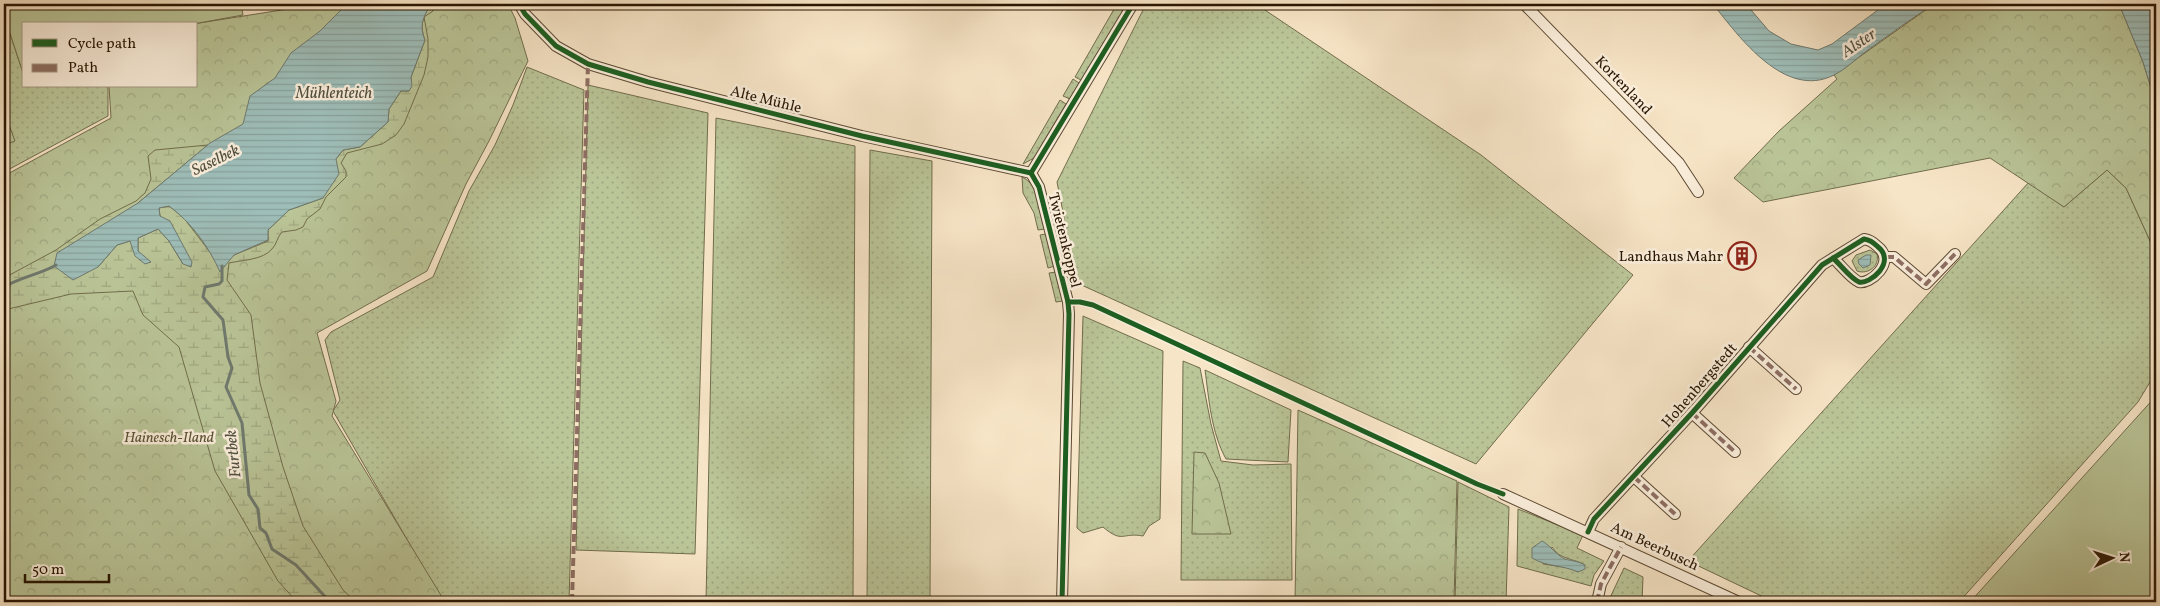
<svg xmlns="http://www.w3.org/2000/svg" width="2160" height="606" viewBox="0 0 2160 606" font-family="Vollkorn,serif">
<defs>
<pattern id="grass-dots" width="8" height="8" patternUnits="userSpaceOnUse" patternTransform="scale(1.25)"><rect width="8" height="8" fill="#bac598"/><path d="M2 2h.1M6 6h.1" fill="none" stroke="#a0a881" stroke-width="1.8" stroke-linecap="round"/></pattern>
<pattern id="forest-crowns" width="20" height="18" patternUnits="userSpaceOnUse" patternTransform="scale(1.25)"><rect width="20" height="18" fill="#bac598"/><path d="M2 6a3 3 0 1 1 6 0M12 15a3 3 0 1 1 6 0" fill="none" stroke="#a0a881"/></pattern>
<pattern id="wetland-marsh" width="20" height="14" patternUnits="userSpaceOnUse" patternTransform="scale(1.25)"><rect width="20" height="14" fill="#bac598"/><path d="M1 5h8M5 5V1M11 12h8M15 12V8" fill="none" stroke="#a0a881"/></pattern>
<pattern id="water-rules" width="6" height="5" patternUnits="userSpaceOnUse" patternTransform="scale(1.25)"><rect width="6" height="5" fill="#9ebeb9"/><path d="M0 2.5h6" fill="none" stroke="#88a29d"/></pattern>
</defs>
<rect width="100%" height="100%" fill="#f7e5c7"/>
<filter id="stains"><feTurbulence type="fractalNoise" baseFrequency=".004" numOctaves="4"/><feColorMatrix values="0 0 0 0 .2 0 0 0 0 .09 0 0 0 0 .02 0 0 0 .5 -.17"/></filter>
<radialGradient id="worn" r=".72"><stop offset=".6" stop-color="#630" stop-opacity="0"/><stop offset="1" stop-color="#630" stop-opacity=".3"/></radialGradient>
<g fill="url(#grass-dots)" stroke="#716d4c" fill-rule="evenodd">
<path d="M1117,4h6l-1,9 -41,67 -6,-3z"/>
<path d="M1146,4h110l225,151 152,120 -157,189 -399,-181 -20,-101z"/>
<path d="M4,15l20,61v10h84v30l-104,56z"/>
<path d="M527,67l57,23 -15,512h-126l-110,-191 7,-11 -15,-60 6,-8 102,-55 36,-86 26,-46 18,-40z"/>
<path d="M1073,79l6,4 -9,16 -7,-3z"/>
<path d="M588,85l120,28 -13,441 -119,-4z"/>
<path d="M1060,100l6,4 -32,54 -11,6z"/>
<path d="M716,118l139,28 -2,456h-147z"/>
<path d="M870,150l62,11 -2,441h-63z"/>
<path d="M2107,170l19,18 30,66v118l-18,30 -179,200h-185l-86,-41 341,-379 35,25z"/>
<path d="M1022,177c17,7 19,36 23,52l-7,1 -4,-17 -11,-20z"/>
<path d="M1046,234l9,32 -7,2 -8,-33z"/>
<path d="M1870,250l7,4c3,12 -9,21 -20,17l-5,-10 4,-6z"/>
<path d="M1056,272l7,29 -7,1 -7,-29z"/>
<path d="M1083,316l80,35 -3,168 -11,7 -6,10c-21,-4 -20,8 -40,-9l-20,6 -6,-5z"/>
<path d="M1183,361l17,7 11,56 10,37 32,4 38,-1 1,116h-111z"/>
<path d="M1205,370l86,40 -3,52 -62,-3c-15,-27 -17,-60 -21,-89z"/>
<path d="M1458,482l51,25 -3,95h-51z"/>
<path d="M1518,509l65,26 -6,13 27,13 -10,14 -3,11 -74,-20zM1552,547c8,13 21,11 33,18l-7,7 -8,-4 -27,-4z"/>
<path d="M1624,568l19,9 -1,25h-34z"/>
</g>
<g fill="url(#forest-crowns)" stroke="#716d4c">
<path d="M300,4h208l7,14 13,43 -39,80 -23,43 -39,87 -110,62 19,68 -4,15 113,186h-441v-426l107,-58 -2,-32h87v-62h-3l95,-15z"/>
<path d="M1934,4h185l24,58 13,42v150l-30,-66 -19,-18 -43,37 -74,-49 -227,44 -29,-24 45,-47 58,-52 -3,-4z"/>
<path d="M1298,410l159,71 -3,121h-159z"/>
<path d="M1194,452l11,1 14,30 12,51h-39z"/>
</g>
<path fill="url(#wetland-marsh)" stroke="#716d4c" d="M431,4h6l-4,7 -9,6 4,22v18l-4,18 -20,49 -8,11 -14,9 -35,9 -6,10 5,8v6l-20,20 -6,12 -13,10 -4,8 -7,3 -14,2c-5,5 -5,12 -10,17 -9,11 -30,11 -43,14l-2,17 24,35 9,68 23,84 20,59 40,64 13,12h-59l-19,-21 -63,-110 -36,-124 -36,-32 -10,-24 -62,3 -67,16v-32l52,-28 44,-31 36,-18 9,-8 6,-14 -3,-23 7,-6 53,-5 -70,58 -40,64 19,-22 13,-4 8,10v-13l20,-9 11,12 14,23 -23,-48 -1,-8 10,-2 14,11 30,39 21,-1 34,-14v-11l21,-20 34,-12 13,-39 7,-9 17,-3 28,-25 1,-13 12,-18h8l2,-14 14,-37c-6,-15 -2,-23 6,-36z"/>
<g fill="#bac598" stroke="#716d4c">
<path d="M4,4h237l2,11 -50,9h-169v52l-20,-61z"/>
<path d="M4,111l11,30 -11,4z"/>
<path d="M2156,396v206h-186z"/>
</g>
<g fill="url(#water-rules)" stroke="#6f7a6f">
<path d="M347,4h84c-8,13 -12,22 -6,36l-14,37 1,9 -3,5h-8l-12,18 -1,13 -28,25 -17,3 -7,9 3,15 -16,24 -34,12 -21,20v10l-34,15 -14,17c-11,-25 -29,-50 -51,-66l-10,2 1,8 10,5 22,41 -1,5 -8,-3 -14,-23 -11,-12 -20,9v13l13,11 -6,2 -10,-8 -5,-15 -13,4 -19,22 -25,13 -19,-14 3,-13 81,-50 72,-60 33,-19 7,-28 25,-18 16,-25 29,-22z"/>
<path d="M1713,4h33l23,27 22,13 27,6 14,-6 54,-40h48c-23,15 -44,30 -66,46 -11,8 -22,19 -34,25 -49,25 -95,-38 -121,-71z"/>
<path d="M2119,4h31l6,15v85l-13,-42z"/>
<path d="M1866,255h5l-1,10 -7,3 -4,-4 -1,-4z"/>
<path d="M1542,541c9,5 14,14 23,18 7,2 13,2 20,6v4l-7,3c-15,-7 -31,-5 -46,-14v-10z"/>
</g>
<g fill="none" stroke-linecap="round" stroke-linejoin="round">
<g stroke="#6f7a6f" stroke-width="3">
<path d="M222,266v15l-3,3 -14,3 -2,10 20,23 5,37 4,11 -6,19 16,36 7,72 9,14 2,19 6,5 6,16 24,16 34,37"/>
<path d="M4,287c17,-10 37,-13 52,-22"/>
</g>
<defs>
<g id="street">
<path d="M519,4l6,10 31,32 32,18 60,18 214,54 169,37"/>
<path d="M1524,4l155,159 19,29"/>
<path d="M1886,257h8l32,27 29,-30"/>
<path d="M1749,347l47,42"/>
<path d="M1692,413l43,39"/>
<path d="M1634,477l41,37"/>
<path d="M1503,494l236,108"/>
<path d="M1588,532l6,-13 98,-106 130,-148 42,-26c6,1 9,3 13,7 21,16 -8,39 -18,36 -9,-4 -18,-17 -26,-24"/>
<path d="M1062,602l7,-288 -1,-12 -29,-115 -8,-14 102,-169"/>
<path d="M1597,602l4,-18 20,-37"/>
</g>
</defs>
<use href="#street" stroke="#5c4932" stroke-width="12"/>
<use href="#street" stroke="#faeedb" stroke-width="10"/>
<g stroke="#8d6e63" stroke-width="4" stroke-dasharray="8 4" stroke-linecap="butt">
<path d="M1886,257h8l32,27 29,-30"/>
<path d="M1749,347l47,42"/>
<path d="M1692,413l43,39"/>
<path d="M1634,477l41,37"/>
<path d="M572,602l16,-538"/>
<path d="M1597,602l4,-18 20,-37"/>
</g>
<defs>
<g id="cycleway">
<path d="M519,4l6,10 31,32 32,18 60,18 214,54 169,37"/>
<path d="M1068,302h12l13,3 384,179 26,10"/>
<path d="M1588,532l6,-13 98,-106 130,-148 42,-26c6,1 9,3 13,7 21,16 -8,39 -18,36 -9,-4 -18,-17 -26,-24"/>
<path d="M1062,602l7,-288 -1,-12 -29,-115 -8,-14 102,-169"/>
</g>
</defs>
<use href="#cycleway" stroke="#faeedb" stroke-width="8"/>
<use href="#cycleway" stroke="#1b5e20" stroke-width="5"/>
</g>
<defs>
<symbol id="building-ring" viewBox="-11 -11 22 22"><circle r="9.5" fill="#faeedb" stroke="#8f2418" stroke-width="1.5"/><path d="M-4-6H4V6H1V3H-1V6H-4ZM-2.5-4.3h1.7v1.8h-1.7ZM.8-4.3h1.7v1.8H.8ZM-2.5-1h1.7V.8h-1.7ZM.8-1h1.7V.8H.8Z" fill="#8f2418"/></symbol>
</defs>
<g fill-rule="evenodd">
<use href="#building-ring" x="1726" y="240" width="32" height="32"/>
</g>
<g text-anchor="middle" stroke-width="5" stroke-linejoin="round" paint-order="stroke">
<g font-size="15" fill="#281501" stroke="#faeedb">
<text transform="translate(1624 85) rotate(46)" y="5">Kortenland</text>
<text transform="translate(766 99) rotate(14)" y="5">Alte Mühle</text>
<text transform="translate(1065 240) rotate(76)" y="5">Twietenkoppel</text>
<text transform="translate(1699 385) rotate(-49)" y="5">Hohenbergstedt</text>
<text transform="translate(1655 546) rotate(25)" y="5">Am Beerbusch</text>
</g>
<g font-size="15" fill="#281501" stroke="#faeedb" text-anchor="end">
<text x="1723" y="261">Landhaus Mahr</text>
</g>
<g font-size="15" font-style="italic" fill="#5b5336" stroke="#faeedb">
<text x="169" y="442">Hainesch-Iland</text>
</g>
<g font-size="16" font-style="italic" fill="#515041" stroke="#faeedb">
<text transform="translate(1858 42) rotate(-34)" y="6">Alster</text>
<text x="334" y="98">Mühlenteich</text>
<text transform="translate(215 159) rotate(-26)" y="6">Saselbek</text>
<text transform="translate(232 454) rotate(-96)" y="6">Furtbek</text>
</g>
</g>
<rect width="2160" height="606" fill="none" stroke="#f7e5c7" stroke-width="20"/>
<rect x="5" y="5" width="2150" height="596" fill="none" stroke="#281501" stroke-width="2.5"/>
<rect x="10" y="10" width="2140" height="586" fill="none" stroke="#281501"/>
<rect x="22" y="22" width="175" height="65" fill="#faeedb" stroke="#a69784"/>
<rect x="32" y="39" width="25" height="8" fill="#1b5e20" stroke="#a69784"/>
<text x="68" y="48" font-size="15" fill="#281501">Cycle path</text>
<rect x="32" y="64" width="25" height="8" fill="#8d6e63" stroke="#a69784"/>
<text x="68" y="72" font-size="15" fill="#281501">Path</text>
<g transform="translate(2112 558) rotate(86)" stroke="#faeedb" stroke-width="4" paint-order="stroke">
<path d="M0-4L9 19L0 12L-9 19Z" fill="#281501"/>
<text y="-8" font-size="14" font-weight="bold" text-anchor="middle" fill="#281501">N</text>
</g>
<path d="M25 574v8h84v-8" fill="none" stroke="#281501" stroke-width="2.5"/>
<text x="32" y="574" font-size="15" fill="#281501" stroke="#faeedb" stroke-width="4" paint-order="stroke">50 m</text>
<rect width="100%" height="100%" filter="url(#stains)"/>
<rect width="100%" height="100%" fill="url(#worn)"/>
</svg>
